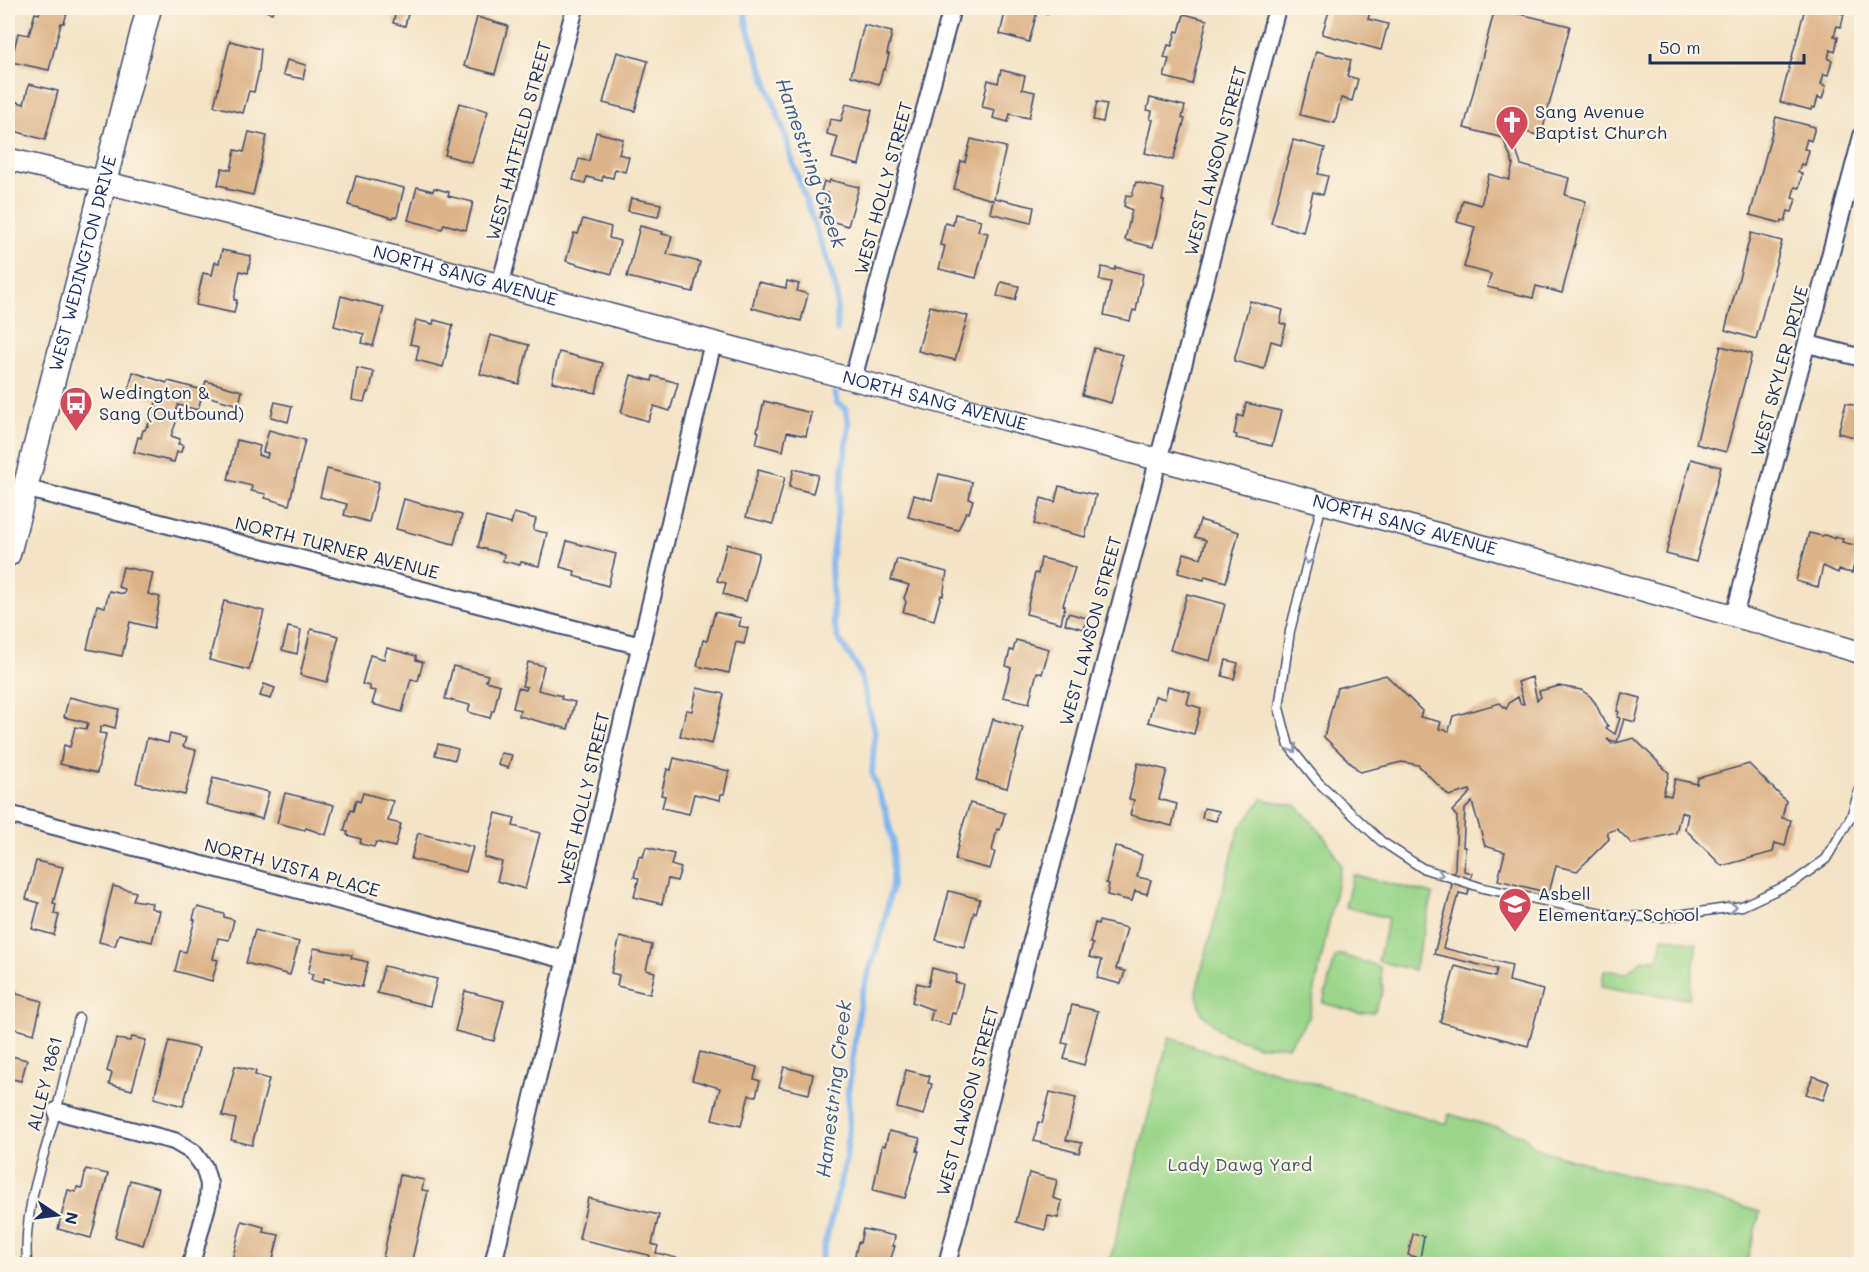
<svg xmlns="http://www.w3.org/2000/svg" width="1869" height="1272" viewBox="0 0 1869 1272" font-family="Mali,sans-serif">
<rect width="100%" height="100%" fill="#fcf5e5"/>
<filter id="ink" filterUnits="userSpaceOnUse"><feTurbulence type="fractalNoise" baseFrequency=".0167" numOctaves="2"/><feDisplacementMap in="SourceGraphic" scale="12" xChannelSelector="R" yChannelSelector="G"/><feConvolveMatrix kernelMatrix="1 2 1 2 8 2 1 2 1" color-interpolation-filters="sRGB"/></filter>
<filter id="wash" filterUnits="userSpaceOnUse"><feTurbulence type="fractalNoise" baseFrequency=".008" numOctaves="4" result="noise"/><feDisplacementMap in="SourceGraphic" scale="24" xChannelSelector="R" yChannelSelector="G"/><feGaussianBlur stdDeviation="1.35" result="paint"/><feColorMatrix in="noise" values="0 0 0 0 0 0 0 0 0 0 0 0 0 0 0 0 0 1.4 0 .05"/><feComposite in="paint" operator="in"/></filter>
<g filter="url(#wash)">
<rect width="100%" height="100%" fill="#f4e3c6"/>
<g fill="#9ad589" stroke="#5a8274" stroke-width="1.5">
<path d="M1262,799l35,7 27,30 17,29 -32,153 -21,28h-30l-34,-13 -22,-19 -6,-23 43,-162z"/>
<path d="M1353,875l80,19 -19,76 -36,-9 10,-43 -43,-11z"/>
<path d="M1663,937l34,6 -8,56 -87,-12 2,-17 22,3 15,-12 18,-3z"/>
<path d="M1341,955l39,12 3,24 -9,21 -15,1 -36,-10 12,-45z"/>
<path d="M1169,1037l38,14 240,73 2,-10 73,21 14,13 18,6 206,58 -14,52h-637z"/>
</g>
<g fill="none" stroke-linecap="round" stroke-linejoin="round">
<g stroke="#7fb6ef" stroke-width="6">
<path d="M744,8l4,22 39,110 4,17 39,112 7,25v36"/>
<path d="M820,1264l26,-104 3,-31 -1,-37 13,-95 21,-65 10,-47 1,-43 -7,-30 -14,-39 3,-40 -14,-56 -5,-12 -18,-27 -4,-15 -3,-61 18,-138 -4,-16 -8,-5 -2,-9"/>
</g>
</g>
<g id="blocks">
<g fill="#dcb388">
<path d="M41,8h17l10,2 -4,13h-3l-12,47 -38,-8 7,-29 11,2 6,-22 4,1z"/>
<path d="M256,8h18l-2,5z"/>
<path d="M1006,8h43l-1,6 -11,-2 -8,30 -29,-8z"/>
<path d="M1330,8h41l-3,11 20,5 -7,26 -59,-16z"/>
<path d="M1495,8l75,18 -29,110 -27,-7 -2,10 9,26 48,13 -4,17 21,6 -24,92 -26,-7 -3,12 -46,-11 4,-13 -27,-7 11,-40 -18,-5 6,-22 18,5 8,-31 20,6 4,-16 -10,-26 -39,-10z"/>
<path d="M1805,8h15l24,6 -3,13 -4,-1 -3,10 4,1 -3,15 -5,-2 -2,9 4,1 -4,15 -4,-1 -3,10 5,2 -4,13 -4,-2 -3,11 -3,-1 -1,3 -31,-8z"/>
<path d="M396,11l12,3 -3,12 -12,-3z"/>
<path d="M1184,14l23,6 -15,64 -28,-7 5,-18 -5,-1 4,-13 4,1 4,-15 3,1z"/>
<path d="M477,17l31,9 -13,48 -31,-8z"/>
<path d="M864,25l28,7 -5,22h2l-4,16 -2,-1 -4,15 -28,-8z"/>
<path d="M230,41l31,8 -2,22 -5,21 -5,-1 -6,22 -29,-7z"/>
<path d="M1316,51l35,9 -4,16 11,3 -6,22 -11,-3 -6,25 -35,-8z"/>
<path d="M617,52l31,9 -13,50 -32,-8z"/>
<path d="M287,60l19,5 -3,14 -20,-4z"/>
<path d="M1001,70l24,6 -3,13 13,3 -6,26 -19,-4 -2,8 -15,-4 2,-8 -13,-3 6,-27 10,3z"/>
<path d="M29,84l29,7 -13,49 -37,-11 7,-28 9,3z"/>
<path d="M1150,98l35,8 -3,12 3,1 -12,41 -28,-7 8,-33 -3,-1 2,-8 -5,-1z"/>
<path d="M1097,102l10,2 -4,18 -10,-2z"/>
<path d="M459,103l29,8 -16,52 -27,-8z"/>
<path d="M846,104l26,6 -13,55 -27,-7 6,-21 -11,-3 3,-15 11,2z"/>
<path d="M1776,117l39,10 -4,14 -4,-2 -3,10 5,1 -4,15 -4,-1 -3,8 4,2 -3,14 -4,-1 -3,11 4,1 -4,13 -4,-1 -3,10 -3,-1 -1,3 -31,-8z"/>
<path d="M249,132l18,4 -14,59 -27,-6 1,-2 -9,-2 4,-17 9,2 4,-20 9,2z"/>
<path d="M596,132l27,7 -4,15 10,3 -4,15 -10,-3 -2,9 -10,-2 -1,5 -15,-4 -2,6 -12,-3 6,-21 10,2z"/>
<path d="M971,139l35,8 -12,51 40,9 -3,16 -41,-10 3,-13 -39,-11 7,-28 4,1z"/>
<path d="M1293,140l32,8 -7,26 10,2 -5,19 -10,-3 -10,40 -32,-9z"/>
<path d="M356,176l48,12 -7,29 -3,-1 -1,2 -45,-13z"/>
<path d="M830,180l29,7 -11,39 -28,-8 7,-25 -6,-1 3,-11 5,2z"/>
<path d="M1136,182l28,7 -2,11 2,1 -11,46 -28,-7 7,-30 -8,-4 2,-11 6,1z"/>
<path d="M417,187l16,4 1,-3 15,4 -1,4 25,6 -7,28 -22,-6 -2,5 -34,-9z"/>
<path d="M631,198l30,6 -3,13 -30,-6z"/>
<path d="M955,214l26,6 -3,11 10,2 -12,45 -37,-9 6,-23 -5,-1 5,-22 8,2z"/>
<path d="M583,219l28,8 -2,11 11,3 -8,33 -46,-13 8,-28 4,1z"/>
<path d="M640,226l23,6 -1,2 10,2 -5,18 33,8 -7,30 -66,-15z"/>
<path d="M1751,233l31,8 -26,98 -31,-9z"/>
<path d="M222,250l29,6 -3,17 -8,-2 -6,29h3l-3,13 -38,-8 7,-32 9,2 3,-13 4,1z"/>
<path d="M1102,267l13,3v-3l28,7 -7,37 -3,-1 -3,11 -26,-6 7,-33 -12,-2z"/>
<path d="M787,281l12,3 -2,7 11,3 -7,27 -49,-13 6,-26 28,6z"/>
<path d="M1001,282l18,4 -4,14 -18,-4z"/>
<path d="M341,296l43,11 -11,39 -11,-3 2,-9 -30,-8z"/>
<path d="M1250,301l33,9 -3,13 6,2 -5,19 -10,-3 -7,28 -30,-8z"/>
<path d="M930,306l38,10 -13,44 -37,-9z"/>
<path d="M416,320l17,4 1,-4 19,5 -10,42 -27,-7 3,-14 -9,-2z"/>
<path d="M490,335l39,10 -10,39 -39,-10z"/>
<path d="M1721,346l31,8 -26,98 -30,-8z"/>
<path d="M1094,348l29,7 -3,9 2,1 -11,38 -29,-8z"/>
<path d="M559,352l44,11 -7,30 -44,-11z"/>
<path d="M357,368l17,4 -5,21 -2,-1 -3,10 -12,-2z"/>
<path d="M133,372l34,11 1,-2 35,9 3,-9 36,10 -3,14 -37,-10 -4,15 -20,-5 -3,11 3,1 -7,19 9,3 -2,5 5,1 -2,7h-4l-3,10 -40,-10 4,-15 3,1 2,-8h2l2,-5 1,1 9,-26 -29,-7z"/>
<path d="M631,375l21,6 1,-5 25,7 -8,28 -16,-5 -6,15 -27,-8z"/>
<path d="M764,401l47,12 -5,23 -19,-4 -4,19 -27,-7 3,-12 -2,-1z"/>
<path d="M275,402l17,4 -4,16 -17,-5z"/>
<path d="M1857,402l5,2v35l-24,-6 8,-30 10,3z"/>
<path d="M1246,403l35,8 -9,35 -36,-8 1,-3 -3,-1 4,-19 5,2z"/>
<path d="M269,430l36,10 -16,65 -24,-7 1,-4 -15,-3 1,-5 -24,-6 9,-40 23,6 -2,9 9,3 1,-5 -5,-1z"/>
<path d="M1691,459l30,8 -25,95 -30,-8z"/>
<path d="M327,469l52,13 -10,40 -25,-7 3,-11 -27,-7z"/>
<path d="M794,469l24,6 -5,18 -24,-6z"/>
<path d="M758,470l27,7 -12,47 -27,-7z"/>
<path d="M939,474l33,8 -3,17 4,1 -4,13 -3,-1 -8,18 -50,-13 6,-22 18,5z"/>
<path d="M1059,486l37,9 -11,42 -51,-13 7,-26 14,4z"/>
<path d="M404,499l58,16 -8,29 -58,-15z"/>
<path d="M514,513l22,6 -3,11 14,3 -8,33 -18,-4 -1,3 -17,-4 1,-7 -26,-7 8,-30 25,7z"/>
<path d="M1200,520l39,12 -13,50 -21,-6 -1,4 -26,-7 6,-20 17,5 5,-18 -11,-3z"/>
<path d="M1809,533l13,3 3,-1 10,4v-2l8,2 -1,3 17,4 -7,27 -13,-3 -1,3 -15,-7 -5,21 -22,-6z"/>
<path d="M567,541l49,13 -8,32 -34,-10 1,-5 -15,-4z"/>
<path d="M727,544l32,9 -13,48 -23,-7 3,-11 -9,-2z"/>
<path d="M1041,558l22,5 12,5 -12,37 2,1 -4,17 -35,-9 9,-41 3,1z"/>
<path d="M897,559l50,13 -4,24 -2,-1 -7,25 -31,-8 3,-10 -2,-4 5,-13 -18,-5z"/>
<path d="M123,567l30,6 -5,21 12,3 -6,31 -24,-6 -8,34 -35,-7 10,-44 8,2 4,-16 15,3 1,-5 -7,-2z"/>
<path d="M1187,594l38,10 -15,57 -40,-11z"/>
<path d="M224,601l40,10 -15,59 -40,-10z"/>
<path d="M715,612l26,6 -2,8 9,2 -4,16 -8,-2 -7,31 -32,-7 6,-26 4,1z"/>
<path d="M1068,613l19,5 -3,11 -19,-5z"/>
<path d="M288,627l13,3 -4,24 -15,-4z"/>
<path d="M311,629l28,7 -12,46 -27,-7z"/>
<path d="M1016,640l33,9 -7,25 -5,-2 -8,31 -26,-6 8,-29 -5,-2 4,-16 3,1z"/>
<path d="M387,648l29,8v4l7,2 -5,19 -7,-2 -9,33 -30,-8 4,-13 -6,-1v-4l-8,-2 8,-29 14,4z"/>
<path d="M1226,660l12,3 -4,16 -12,-3z"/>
<path d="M528,662l16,4 -6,24 24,6 -1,3 14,3 -7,27 -49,-13 1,-6 -7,-2 5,-20 8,2 1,-3 -5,-1z"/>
<path d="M453,666l35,9 -2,6 14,4 -6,26h-2l-2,7 -22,-6 2,-7 -25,-6z"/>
<path d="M1386,675l36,36 -2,6 21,5 -2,7 10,2 4,-15 47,-13 6,6 4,-7 8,-5 2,6 4,1 -6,-22 14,-5 5,23 4,-3 -2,-6 20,-5 22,4 9,6 6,8 8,18 4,4 -2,2 9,6 5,-16 -3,-1 2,-5 -2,-1 5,-18 19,5 -6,24 -11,-3 -7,23 -10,-3 5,5 22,-6 35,35 -6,21 8,2 4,-17 22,5 1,-6 51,-14 37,37 -4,17 9,2 -6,26 -10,-3 -2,9 -51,14 -37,-37 3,-15 -7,-2 -5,21 -44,11 -15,-15 -10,3 2,7 -32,32 -21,-5 -7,27 -51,-13 7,-28 -20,-6 -13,-44 -7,7 -2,38h2l-1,24 8,2 -4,22 -9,-2 -1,5h-1l-14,50 69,17 -3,16 34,9 -15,56 -88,-24 15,-56 40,11 2,-8 -63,-15 16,-60 5,-26 2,-51 -5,-6 19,-19 -1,-2 -21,6 -31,-31 -16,-3 -42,10 -36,-35 13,-49z"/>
<path d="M264,684l11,4 -4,11 -11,-3z"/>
<path d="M1168,686l22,6 -3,12 14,4 -7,26 -46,-12 7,-26 10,3z"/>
<path d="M697,688l27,6 -12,50 -32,-8 6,-26 6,1z"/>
<path d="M69,697l50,12 -4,19 -11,-3 -1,2h-2l-2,6 7,1 -9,39 -37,-9 4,-19 6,2 5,-20 11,2 2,-6 -24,-6z"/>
<path d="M993,719l30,9 -16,60 -31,-8z"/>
<path d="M170,734l16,4 -3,9 13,3 -11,45 -49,-12 11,-45 21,5z"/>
<path d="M438,744l20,5 -3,11 -20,-5z"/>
<path d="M501,753l11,2 -4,13 -10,-3z"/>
<path d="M674,758l55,13 -5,23h-3l-1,6 -26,-6 -5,20 -27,-6 3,-12 -4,-1 6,-26 4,1z"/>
<path d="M1138,763l29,7 -8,29 18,5 -5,22 -42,-11 4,-15 -5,-1z"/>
<path d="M213,778l56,14 -7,27 -56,-15z"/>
<path d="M285,793l49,12 -8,30 -20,-7 -1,2 -28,-7z"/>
<path d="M363,793l30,8 -5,20 13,3 -6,23 -19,-5 -2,5 -14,-3 1,-5 -14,-4 1,-3 -4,-1 6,-21 3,1 3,-11 4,2z"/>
<path d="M970,803l35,10 -5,17 -3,-1 -5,22 3,1 -5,17 -35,-9 6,-29z"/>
<path d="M1204,808l15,3 -3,10 -14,-3z"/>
<path d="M496,813l19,5 -2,8 27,7 -15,56 -28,-8 5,-19 -18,-5z"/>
<path d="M418,833l55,14 -7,25 -55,-13z"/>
<path d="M1115,846l27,9 -5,22 14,3 -4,14 -12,-3 -3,10 -25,-6 2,-11 -3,-1z"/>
<path d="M646,847l28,7 -3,11 10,3 -4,13 -9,-2 -6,25 -28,-7 5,-19 -5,-1 5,-21 4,1z"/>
<path d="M36,861l27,6 -10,36 3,1 -2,10 5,1 -5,20 -22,-6 7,-26 -13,-4z"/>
<path d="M113,886l23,6 -3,8 19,3 -1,5 9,3 -8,31 -33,-8 -4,12 -16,-4z"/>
<path d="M949,891l31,8 -4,14 -2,-1 -10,35 -28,-7z"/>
<path d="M198,907l26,7v3l10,3 -5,20 -11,-2 -5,21 5,1 -6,21 -37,-10 5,-20 6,1 9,-32 -2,-1 2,-8z"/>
<path d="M1099,921l28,7 -11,41 9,2 -4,13 -24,-6 5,-18 -13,-3 4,-13 -3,-1 5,-20 3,1z"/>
<path d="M255,930l44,12 -9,33 -44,-12z"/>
<path d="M620,937l32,8 -6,25 9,2 -5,22 -33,-8 2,-11 -8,-2z"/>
<path d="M314,948l38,7 -1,3 17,4 -6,25 -38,-9 -1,5 -12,-3 2,-6 -5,-1z"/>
<path d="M384,966l53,13 -7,27 -53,-13z"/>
<path d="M932,968l25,7 -2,7 8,2 -7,30 -4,-1 -3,12 -19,-5 3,-10 -21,-8 5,-19 11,3z"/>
<path d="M8,990l9,2v2l25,7 -8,33 -26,-7z"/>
<path d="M465,991l39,10 -10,40 -39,-10z"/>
<path d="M1072,1005l26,6 -14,54 -20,-6 4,-15 -6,-1z"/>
<path d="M132,1037l14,3 -14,50 -23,-6 3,-11 -5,-2 9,-32 14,2z"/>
<path d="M169,1041l30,7 -16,58 -29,-8z"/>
<path d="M700,1052l57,15 -3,12 6,2 -4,15 -7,-1 -8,31 -29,-7 8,-31 -28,-8z"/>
<path d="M8,1055l19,5 -6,21 -13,-3z"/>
<path d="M235,1066l21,5 -1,4 14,4 -17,66 -21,-5 5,-21 -14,-3z"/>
<path d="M784,1067l29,7 -4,20 -30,-7z"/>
<path d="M906,1070l24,6 -2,7 4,1 -8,31 -27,-7z"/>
<path d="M1813,1076l16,6 -6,18 -17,-6z"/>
<path d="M1050,1092l26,6 -10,42 16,3 -3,10 -45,-12 4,-19 4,1z"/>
<path d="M889,1131l31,7 -3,13h2l-14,47 -32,-8 9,-45 3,1z"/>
<path d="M86,1169l22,5 -17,64 -33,-9 10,-39 8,2 1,-5 5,1z"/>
<path d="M1029,1173l28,7 -4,18 9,3 -4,17 -10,-2 -3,14 -29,-8z"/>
<path d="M400,1175l24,5 -2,10 6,1 -17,73 -28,-6z"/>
<path d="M130,1180l29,8 -16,57 -28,-8z"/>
<path d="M588,1198l71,17 -7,29 6,2 -2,7 37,9v2h-46l2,-9 -70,-16z"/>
<path d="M242,1221l22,6 -1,5 16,3 -6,24 4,1 -1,4h-45z"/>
<path d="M863,1229l32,7 -2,10h2l-6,18h-36l5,-22 2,1z"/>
<path d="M1413,1234l11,2 -4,22 -12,-3z"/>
</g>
</g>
</g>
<g filter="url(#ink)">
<use href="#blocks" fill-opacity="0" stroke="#3c4a6e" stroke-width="1.5"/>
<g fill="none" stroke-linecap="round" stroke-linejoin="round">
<defs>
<g id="service">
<path d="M1322,504l-32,127 -11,77 10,38 29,36 63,59 41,27 61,20 133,28 47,1 79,-11 52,-24 32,-23 25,-42 11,-37"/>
<path d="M27,1264c-4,-55 15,-100 29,-152 8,-31 15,-63 23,-94"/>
</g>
<g id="minor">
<path d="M500,285l75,-277"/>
<path d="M1808,344l54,14"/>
<path d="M853,379l99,-371"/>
<path d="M24,488l617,158"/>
<path d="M1734,616l128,-480"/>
<path d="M8,814l558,146"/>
<path d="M56,1111l118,30 19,11 11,15 5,17 -1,18 -17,62"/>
<path d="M493,1264l220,-922"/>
<path d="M947,1264l330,-1256"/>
</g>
<g id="tertiary">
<path id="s1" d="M8,159c275,65 547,142 821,214 345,91 690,179 1033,280"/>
</g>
<g id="secondary">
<path id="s2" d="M8,554l141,-546"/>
</g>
</defs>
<use href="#service" stroke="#3c4a6e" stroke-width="11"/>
<use href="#minor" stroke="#3c4a6e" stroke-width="20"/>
<use href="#tertiary" stroke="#3c4a6e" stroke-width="24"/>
<use href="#secondary" stroke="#3c4a6e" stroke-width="27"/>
<use href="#service" stroke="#fff" stroke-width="8"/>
<use href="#minor" stroke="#fff" stroke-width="16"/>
<use href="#tertiary" stroke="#fff" stroke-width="21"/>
<use href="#secondary" stroke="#fff" stroke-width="24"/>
</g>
<defs><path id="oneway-chevron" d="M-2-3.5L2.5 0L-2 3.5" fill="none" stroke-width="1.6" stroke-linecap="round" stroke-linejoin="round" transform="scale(1.5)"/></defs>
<g stroke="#8d97ae">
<use href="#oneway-chevron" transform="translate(1308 560) rotate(104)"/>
<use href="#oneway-chevron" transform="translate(1293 749) rotate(58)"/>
<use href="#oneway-chevron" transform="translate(1439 874) rotate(18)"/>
<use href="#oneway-chevron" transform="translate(1733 907) rotate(-9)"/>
</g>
</g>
<defs>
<symbol id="church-pin" viewBox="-11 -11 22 30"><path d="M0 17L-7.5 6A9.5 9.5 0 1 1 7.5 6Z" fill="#d1495b" stroke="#fcf5e5"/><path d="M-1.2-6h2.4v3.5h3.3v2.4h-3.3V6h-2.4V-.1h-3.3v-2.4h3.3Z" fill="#fff"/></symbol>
<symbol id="bus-pin" viewBox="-11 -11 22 30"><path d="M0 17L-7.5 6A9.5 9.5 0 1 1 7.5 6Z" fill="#d1495b" stroke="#fcf5e5"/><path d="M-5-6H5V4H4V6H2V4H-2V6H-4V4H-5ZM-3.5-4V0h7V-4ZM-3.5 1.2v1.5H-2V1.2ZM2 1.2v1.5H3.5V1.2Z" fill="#fff"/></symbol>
<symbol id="school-pin" viewBox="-11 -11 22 30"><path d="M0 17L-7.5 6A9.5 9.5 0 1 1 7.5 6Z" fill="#d1495b" stroke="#fcf5e5"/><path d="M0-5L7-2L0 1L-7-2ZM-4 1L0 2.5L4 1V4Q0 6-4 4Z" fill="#fff"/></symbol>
</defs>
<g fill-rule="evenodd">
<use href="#church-pin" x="1493" y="103" width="38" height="52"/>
<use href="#bus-pin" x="57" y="384" width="38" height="52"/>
<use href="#school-pin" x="1496" y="885" width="38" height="52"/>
</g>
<g text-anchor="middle" stroke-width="4.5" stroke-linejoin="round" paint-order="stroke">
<g font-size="18" fill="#1b2f5e" stroke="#fcf5e5" text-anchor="start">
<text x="1535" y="118">Sang Avenue<tspan x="1535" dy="21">Baptist Church</tspan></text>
<text x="99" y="399">Wedington &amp;<tspan x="99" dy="21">Sang (Outbound)</tspan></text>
<text x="1538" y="900">Asbell<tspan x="1538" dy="21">Elementary School</tspan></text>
</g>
<g font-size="18" fill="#1b2f5e" stroke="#fcf5e5">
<text transform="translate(519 141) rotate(-75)" y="6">WEST HATFIELD STREET</text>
<text transform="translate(1216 161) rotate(-75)" y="6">WEST LAWSON STREET</text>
<text transform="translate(884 188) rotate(-75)" y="6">WEST HOLLY STREET</text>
<text dy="6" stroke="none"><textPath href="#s2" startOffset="300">WEST WEDINGTON DRIVE</textPath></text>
<text dy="6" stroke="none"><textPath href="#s1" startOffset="472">NORTH SANG AVENUE</textPath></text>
<text transform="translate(1780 371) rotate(-75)" y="6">WEST SKYLER DRIVE</text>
<text dy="6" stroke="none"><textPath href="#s1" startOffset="958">NORTH SANG AVENUE</textPath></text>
<text dy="6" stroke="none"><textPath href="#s1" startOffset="1444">NORTH SANG AVENUE</textPath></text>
<text transform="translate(337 548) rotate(14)" y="6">NORTH TURNER AVENUE</text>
<text transform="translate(1091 631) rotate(-75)" y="6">WEST LAWSON STREET</text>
<text transform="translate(584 799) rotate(-77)" y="6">WEST HOLLY STREET</text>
<text transform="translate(292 868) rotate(15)" y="6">NORTH VISTA PLACE</text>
<text transform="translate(45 1084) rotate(-76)" y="6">ALLEY 1861</text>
<text transform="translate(968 1101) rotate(-75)" y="6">WEST LAWSON STREET</text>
</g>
<g font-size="18" fill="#3b5869" stroke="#fcf5e5">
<text x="1240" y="1171">Lady Dawg Yard</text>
</g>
<g font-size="20" font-style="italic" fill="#39588a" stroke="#fcf5e5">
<text transform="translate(811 163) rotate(71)" y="7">Hamestring Creek</text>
<text transform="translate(834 1089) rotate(-83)" y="7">Hamestring Creek</text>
</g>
</g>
<rect width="1869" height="1272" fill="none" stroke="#fcf5e5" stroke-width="30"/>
<g transform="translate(57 1215) rotate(103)" stroke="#fcf5e5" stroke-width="4.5" paint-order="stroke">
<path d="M0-4.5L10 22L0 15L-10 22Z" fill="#1b2f5e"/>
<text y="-9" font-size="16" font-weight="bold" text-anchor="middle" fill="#1b2f5e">N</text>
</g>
<path d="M1650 54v9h154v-9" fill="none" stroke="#1b2f5e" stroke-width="3"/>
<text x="1659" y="54" font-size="18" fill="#1b2f5e" stroke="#fcf5e5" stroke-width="4.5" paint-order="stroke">50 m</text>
</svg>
